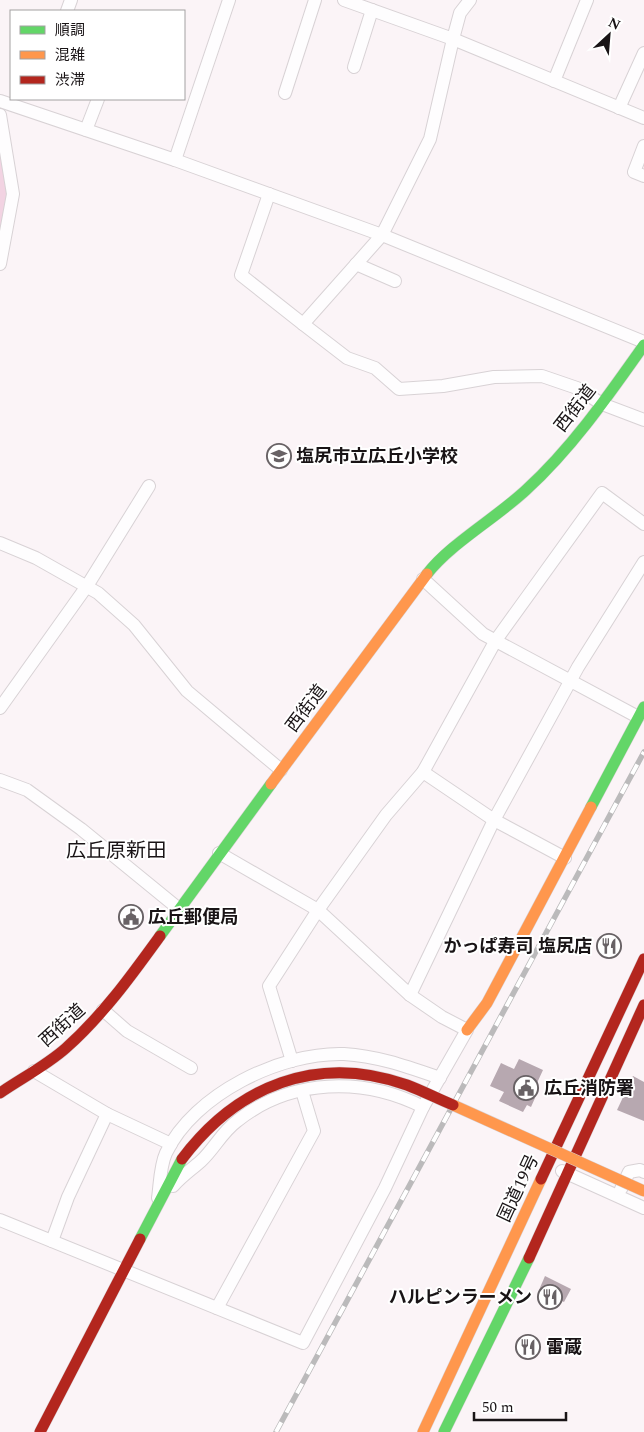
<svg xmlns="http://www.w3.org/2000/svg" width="644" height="1432" viewBox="0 0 644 1432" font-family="Spectral,'Noto Sans JP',serif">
<rect width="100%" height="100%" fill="#fbf4f7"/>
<path fill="#f2d3e2" d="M0,120l15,62 -15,66z"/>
<g fill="#b7a8b0">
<path d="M519,1059l24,11 -12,26 4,2 -4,9 -4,-2 -4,7 -24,-11 5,-9 -14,-6 11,-23 13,6z"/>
<path d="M633,1076l11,6v39l-27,-11z"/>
<path d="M545,1276l26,13 -7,13 -25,-12z"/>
</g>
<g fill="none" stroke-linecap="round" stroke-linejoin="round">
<defs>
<g id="street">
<path d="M344,0l109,39 191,79"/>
<path d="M470,0l-10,13 -7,26 -23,100 -48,96 -79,89 44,34 28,10 24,21 44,-3 51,-9 48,-1 35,12 25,16 42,16"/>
<path d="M67,11l4,-11"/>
<path d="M354,67l18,-57"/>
<path d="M554,81l33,-81"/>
<path d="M285,93l30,-93"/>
<path d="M0,101l175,59 207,75 262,107"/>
<path d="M619,108l25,-55"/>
<path d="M0,115l13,79 -13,70"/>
<path d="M86,130l12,-31"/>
<path d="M644,146l-10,26 10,4"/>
<path d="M175,160l54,-160"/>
<path d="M269,194l-28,81 62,49"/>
<path d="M356,264l39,17"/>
<path d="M0,543l36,15 62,35 36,32 53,66 94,79"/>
<path d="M423,579l60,55 155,83"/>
<path d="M0,708l87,-122 62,-100"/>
<path d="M423,772l71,48 71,38"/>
<path d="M0,780l27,10 54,39 98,80"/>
<path d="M410,995l84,-175 84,-153 66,-105"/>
<path d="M103,1010l24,21 64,37"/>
<path d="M292,1061l-23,-75 49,-76 68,-95 37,-43 73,-132 106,-147 42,31"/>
<path d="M34,1071l73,43 64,30"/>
<path d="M562,1171l82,37"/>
<path d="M173,1186c10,-11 18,-16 28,-25 13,-12 21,-29 36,-40 54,-43 127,-44 186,-14"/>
<path d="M621,1189l8,-17 11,-2 4,2"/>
<path d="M158,1198c2,-14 2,-32 8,-45 28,-59 115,-101 178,-99 34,2 64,13 96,24"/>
<path d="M0,1220l303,123 82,-155 38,-81 44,-77 -25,-13 -32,-22 -92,-85 -99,-57"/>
<path d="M52,1241l16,-44 39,-83"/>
<path d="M217,1308l97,-177 -12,-40"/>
</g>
<g id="fast">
<path d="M427,574c23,-30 69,-56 99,-84 46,-42 82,-94 118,-145"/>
<path d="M591,807l53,-100"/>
<path d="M160,936l111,-152"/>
<path d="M140,1239l42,-80"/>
<path d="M444,1432l85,-174"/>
</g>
<g id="slow">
<path d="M271,784l156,-210"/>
<path d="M467,1030l20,-27 104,-196"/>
<path d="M423,1432l118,-253"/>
</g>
<g id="jam">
<path d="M0,1093c22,-15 47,-28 66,-45 37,-33 65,-72 94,-112"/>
<path d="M541,1179l103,-220"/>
<path d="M529,1258l115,-253"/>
<path d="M40,1432l100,-193"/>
</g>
</defs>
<use href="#street" stroke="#d8d2d5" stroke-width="14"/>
<use href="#fast" stroke="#d8d2d5" stroke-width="12"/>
<use href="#slow" stroke="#d8d2d5" stroke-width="12"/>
<use href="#jam" stroke="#d8d2d5" stroke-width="12"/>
<use href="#street" stroke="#fefdfe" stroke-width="12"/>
<use href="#fast" stroke="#63d668" stroke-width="11"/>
<use href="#slow" stroke="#ff974d" stroke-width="11"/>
<use href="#jam" stroke="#b3261e" stroke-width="11"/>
<defs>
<path id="rail" d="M276,1432l368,-680"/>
</defs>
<use href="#rail" stroke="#bbbabb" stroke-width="5.5"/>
<use href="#rail" stroke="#fff" stroke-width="4" stroke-dasharray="11" stroke-linecap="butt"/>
<defs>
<path id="slow-bridge" d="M453,1105l191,86"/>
<path id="jam-bridge" d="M182,1159c55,-73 135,-106 225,-74 16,6 31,14 46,20"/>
</defs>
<use href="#slow-bridge" stroke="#d8d2d5" stroke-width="12" stroke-linecap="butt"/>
<use href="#jam-bridge" stroke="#d8d2d5" stroke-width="12" stroke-linecap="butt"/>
<use href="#slow-bridge" stroke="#ff974d" stroke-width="11"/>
<use href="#jam-bridge" stroke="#b3261e" stroke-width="11"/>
</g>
<defs>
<symbol id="school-ring" viewBox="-11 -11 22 22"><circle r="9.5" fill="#fff" stroke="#686265" stroke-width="1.5"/><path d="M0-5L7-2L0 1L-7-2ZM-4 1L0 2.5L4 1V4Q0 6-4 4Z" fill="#686265"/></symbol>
<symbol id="civic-ring" viewBox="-11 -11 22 22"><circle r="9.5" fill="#fff" stroke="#686265" stroke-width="1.5"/><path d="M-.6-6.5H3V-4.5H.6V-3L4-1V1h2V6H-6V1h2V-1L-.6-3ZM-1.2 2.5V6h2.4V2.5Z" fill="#686265"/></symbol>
<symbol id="restaurant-ring" viewBox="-11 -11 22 22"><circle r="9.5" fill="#fff" stroke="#686265" stroke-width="1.5"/><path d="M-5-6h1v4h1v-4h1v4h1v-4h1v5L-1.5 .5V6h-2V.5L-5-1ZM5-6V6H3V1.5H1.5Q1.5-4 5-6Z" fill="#686265"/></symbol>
</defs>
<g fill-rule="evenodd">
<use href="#school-ring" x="265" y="442" width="28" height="28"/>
<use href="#civic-ring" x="117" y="903" width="28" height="28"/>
<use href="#restaurant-ring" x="595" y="932" width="28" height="28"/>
<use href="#civic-ring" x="512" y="1074" width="28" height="28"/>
<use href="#restaurant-ring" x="536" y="1283" width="28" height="28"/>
<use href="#restaurant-ring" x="514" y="1333" width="28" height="28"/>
</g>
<g text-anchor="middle" stroke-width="4" stroke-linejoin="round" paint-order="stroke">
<g font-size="18" fill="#191416" stroke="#fff">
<text transform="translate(575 408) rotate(-52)" y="6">西街道</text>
<text transform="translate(306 708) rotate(-53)" y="6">西街道</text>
<text transform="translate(62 1025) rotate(-42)" y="6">西街道</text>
<text transform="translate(518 1188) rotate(-65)" y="6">国道19号</text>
</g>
<g font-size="18" font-weight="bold" fill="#191416" stroke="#fff" text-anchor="start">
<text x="296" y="462">塩尻市立広丘小学校</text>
<text x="148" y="923">広丘郵便局</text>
<text x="592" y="952" text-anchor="end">かっぱ寿司 塩尻店</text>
<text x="544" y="1094">広丘消防署</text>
<text x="532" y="1303" text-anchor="end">ハルピンラーメン</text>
<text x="546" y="1353">雷蔵</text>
</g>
<g font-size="20" fill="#191416" stroke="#fff">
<text x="116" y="857">広丘原新田</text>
</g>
</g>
<rect x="10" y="10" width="175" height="90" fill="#ffffff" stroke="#a3a1a2"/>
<rect x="20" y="26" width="25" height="8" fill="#63d668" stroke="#a3a1a2"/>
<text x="55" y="35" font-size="15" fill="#191416">順調</text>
<rect x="20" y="51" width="25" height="8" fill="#ff974d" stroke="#a3a1a2"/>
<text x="55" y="60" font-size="15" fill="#191416">混雑</text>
<rect x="20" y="76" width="25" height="8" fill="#b3261e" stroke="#a3a1a2"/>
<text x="55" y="85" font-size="15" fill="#191416">渋滞</text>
<g transform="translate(609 35) rotate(26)" stroke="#ffffff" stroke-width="4" paint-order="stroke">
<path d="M0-4L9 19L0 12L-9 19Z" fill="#191416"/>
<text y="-8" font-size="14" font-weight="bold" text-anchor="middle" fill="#191416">N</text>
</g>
<path d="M474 1412v8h92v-8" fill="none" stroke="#191416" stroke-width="2.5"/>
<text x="482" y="1412" font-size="15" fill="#191416" stroke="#ffffff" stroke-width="4" paint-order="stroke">50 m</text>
</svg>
